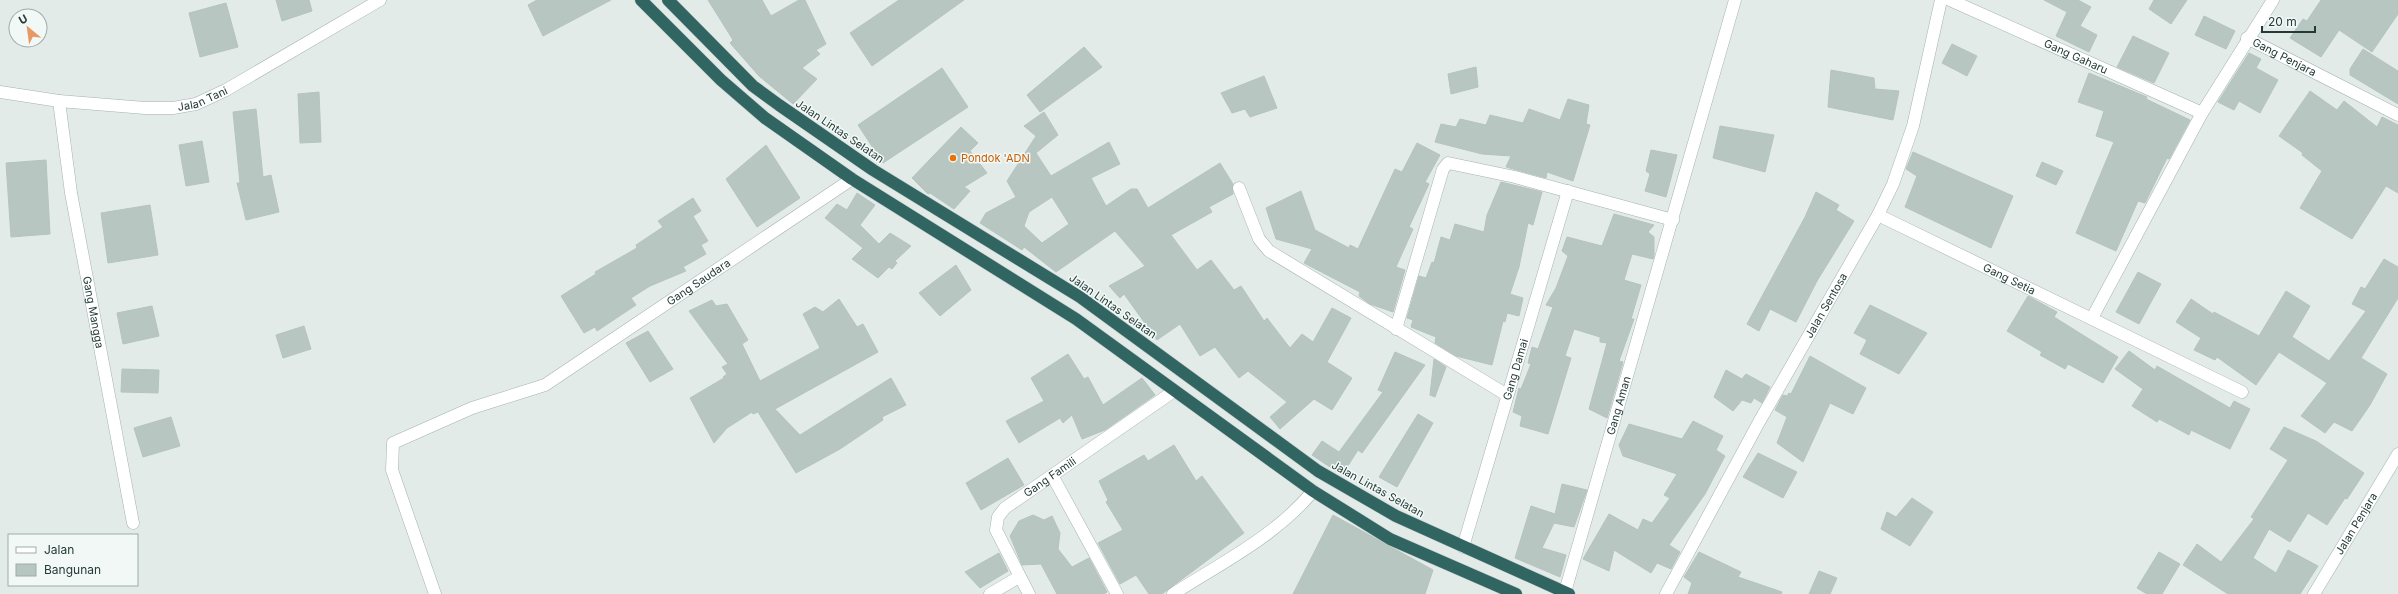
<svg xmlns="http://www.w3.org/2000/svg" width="2398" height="594" viewBox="0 0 2398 594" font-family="Inter,sans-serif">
<rect width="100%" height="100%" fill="#e2ebe8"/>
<g fill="#b8c6c2" stroke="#b5c4c0" fill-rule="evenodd">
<path d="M276,0h33l3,11 -30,10z"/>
<path d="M537,0h74l-68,36 -15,-31z"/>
<path d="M708,0h54l9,16 28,-16h6l21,44 -10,6 4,4 -18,14 15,11 -24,25 -34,-28 -29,-33 3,-3z"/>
<path d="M899,0h65l-92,66 -22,-33z"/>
<path d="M2044,0h34l13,7 -11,19 17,9 -8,17 -33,-16 11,-24z"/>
<path d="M2154,0h33l-16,24 -22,-15z"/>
<path d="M2321,0h77v14l-26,38 -33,-22 -18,27 -31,-19 13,-19 4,2z"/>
<path d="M226,3l12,44 -38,10 -11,-44z"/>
<path d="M2204,16l31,15 -9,18 -31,-14z"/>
<path d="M2133,36l36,17 -15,30 -37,-16z"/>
<path d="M1952,44l25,12 -10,20 -25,-13z"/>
<path d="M1084,47l18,20 -62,45 -13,-17z"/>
<path d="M2363,49l35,22v33l-48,-29v-6z"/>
<path d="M2249,53l12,6 -5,9 22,12 -18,33 -21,-12 -5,9 -16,-8z"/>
<path d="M1476,67l2,20 -27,7 -3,-20z"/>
<path d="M942,68l26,39 -85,56 -25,-38z"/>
<path d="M1831,70l43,8 1,11 24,2 -6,29 -65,-13z"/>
<path d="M2089,73l58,24 -1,2 44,21 -21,39 -2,-1 -22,45 -7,-2 -22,50 -40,-18 38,-91 -18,-6 8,-25 -26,-9z"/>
<path d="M1264,76l13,32 -27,9 -5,-8 -13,4 -11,-20z"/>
<path d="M2310,91l27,19 7,-9 33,26 5,-10 16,8v68l-12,-7 -34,53 -52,-31 22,-37 -20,-16 1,-2 -24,-17z"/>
<path d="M319,92l2,50 -21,1 -2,-49z"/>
<path d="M1568,99l21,6 -3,19 4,1 -17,56 -26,-9 -1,6 -40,-11 5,-11 -29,-2 -47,-12 6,-18 15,3 4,-8 26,6 4,-10 33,8 6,-14 31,11z"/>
<path d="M256,109l7,68 8,-2 8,37 -33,8 -9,-37h3l-7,-71z"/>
<path d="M1044,112l14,23 -22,18 15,23 58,-34 11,22 -29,14 15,28 25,-17h6l11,19 72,-45 13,21v10l-24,13 3,5 -41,23 26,35 14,-10 23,30 7,-4 23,35 3,-3 23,30 12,-14 11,8 19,-34 19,10 -24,44 25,16 -20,32 -18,-11 -34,30 -10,-12 17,-15 -39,-31 -9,7 -24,-31 -15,9 -20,-32 -23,16 -33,-46 -4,4 -11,-12 36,-20 -30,-35 -59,41 -32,-25 -2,3 -42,-27 6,-10 30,-16 -9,-16 29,-45 -12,-10zM1052,197l17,27 -27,19 -18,-17 5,-14z"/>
<path d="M1720,126l54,9 -9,37 -52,-14z"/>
<path d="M961,127l17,16 -8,8 17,22 -23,14 6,4 -16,18 -24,-16 -2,1 -16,-16z"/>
<path d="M202,141l7,41 -23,4 -7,-41z"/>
<path d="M1417,143l23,12 -15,27 4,2 -20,43 4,2 -17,38 9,3 -12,42 -23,-8 -11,-8 1,-4 -56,-29 8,-14 -36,-10 -10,-31 35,-17 14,39 34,18 1,-3 8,4 37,-80 7,3z"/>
<path d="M766,145l34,53 -43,29 -31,-48z"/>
<path d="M1651,150l26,5 -11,42 -21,-6 5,-17 -4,-3z"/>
<path d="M1913,152l100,44 -22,52 -86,-41 12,-31 -11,-7z"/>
<path d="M46,160l4,74 -39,3 -5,-74z"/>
<path d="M2042,162l21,9 -7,14 -20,-9z"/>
<path d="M1501,182l41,10 -9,33 -5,-2 -9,44 -9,27 13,4 -4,18 -12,-3 -2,9 -2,-1 -11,44 -36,-9 -21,-13 1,-6 -25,-10 2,-7 -6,-2 12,-42 7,2 6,-16 2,1 7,-26 9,3 5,-16 29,8 3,-17z"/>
<path d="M1816,192l23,13 -3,5 18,11 -37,60 -21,41 -26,-13 -11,22 -12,-7 58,-107z"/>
<path d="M857,193l18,12 -15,20 19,19 11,-11 21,13 -16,15 2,2 -5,6 -3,-2 -11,11 -26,-19 11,-11 -38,-30 12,-14 10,6z"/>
<path d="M693,198l8,13 -8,5 15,25 -7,4 5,9 -23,13 3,4 -36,15 -19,12 5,7 -39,26 -2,-4 -11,6 -23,-37 35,-22 -1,-2 42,-24 -1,-3 27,-18 -5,-6z"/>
<path d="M150,205l8,50 -50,8 -7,-50z"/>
<path d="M1614,214l40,11 -6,7 6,5v19l-1,3 -21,-5 -8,26 17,5 -10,34h3l-15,42 4,1 -16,56 -18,-9 18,-66 -7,-1v-5l-26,-8 -9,27 6,2 -23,76 -28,-8 2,-10 -9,-4 6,-24 2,1 10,-25 -3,-1 4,-16 6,2 15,-42 -7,-2 10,-17 12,-32 -6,-5 5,-14 35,9z"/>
<path d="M2384,259l14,8v31l-37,60 26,16 -17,31 -18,26 -18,-9 -9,11 -24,-17 26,-33 -48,-31 -23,33 -39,-28 -2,3 -21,-10 7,-12 -25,-16 15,-23 22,15 1,-2 45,24 27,-45 24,15 -18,31 37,24 37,-50 -14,-7 9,-17 4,2z"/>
<path d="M956,265l15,25 -31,26 -21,-23z"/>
<path d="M2138,272l23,12 -22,40 -23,-12z"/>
<path d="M2028,296l29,16 -3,5 64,40 -15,26 -35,-19 -3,5 -25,-14 2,-3 -35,-21z"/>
<path d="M839,299l18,28 6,-3 15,28 -103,57 25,26 91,-57 15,27 -24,12 1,3 -43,29 -44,24 -38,-61 -5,2 -1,-2 -25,16 -13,15 -24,-45 34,-20 -1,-1 4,-3 -5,-7 6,-3 -39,-53 23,-11 4,6 11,-2 21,36 -6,4 18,37 60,-33 -17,-34 12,-7 8,5z"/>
<path d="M1870,305l57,28 -28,41 -39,-20 7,-14 -13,-7z"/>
<path d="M152,306l7,30 -36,8 -6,-31z"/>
<path d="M304,326l7,23 -28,9 -7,-23z"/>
<path d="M648,331l25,38 -23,13 -24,-39z"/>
<path d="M2129,351l26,19 2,-4 73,42 4,-7 16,8 -20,40 -39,-19 -2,5 -30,-16 -2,3 -25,-16 11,-17 -28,-20z"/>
<path d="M1395,352l30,13 -63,88 -4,-3 -16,25 -30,-20 10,-14 17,11 44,-60 -5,-2z"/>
<path d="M1068,354l16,25 4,-2 15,28 39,-27 13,17 -50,35 -23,9 -10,-24 -9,8 -3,-5 -41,25 -13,-22 38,-20 -13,-23z"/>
<path d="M1810,356l56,32 -13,26 -23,-11 -27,59 -26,-19 10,-26 -12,-7 8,-15 4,1 2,-3 2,1z"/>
<path d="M1434,359l12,8 -11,30 -5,-2z"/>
<path d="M122,369l37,1 -1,23 -37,-1z"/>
<path d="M1726,370l16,9 4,-5 24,13 -8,16 -8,-5 -3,5 -9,-3 -9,11 -19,-14z"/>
<path d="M1418,414l15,9 -36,64 -18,-10z"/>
<path d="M171,417l9,29 -37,11 -9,-29z"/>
<path d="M1693,421l30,15 -7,14 9,6 -20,38 -36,51 11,7 -9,17 -14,-6 -6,10 -37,-23 -5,21 -26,-12 26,-45 29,16 5,-11 9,4 18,-25 -6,-3 13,-21 -54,-18 -4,-11 10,-21 53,15z"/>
<path d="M2284,427l32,14 48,32 -17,26 -2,-1 -18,27 -19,-12 -18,29 -21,-13 -16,29 23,15 12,-23 30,16 -18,28h-72l-45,-29 14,-21 24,18 33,-43 -3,-2 37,-57 -18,-11z"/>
<path d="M1174,445l22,36 6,-5 42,57 -82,61h-13l-13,-19 -16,9 -22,-41 25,-13 -17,-28 2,-2 -9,-19 45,-26 4,6z"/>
<path d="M1758,453l39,19 -14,26 -40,-21z"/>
<path d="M1008,458l16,27 -43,25 -15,-27z"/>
<path d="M1562,484l25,6 -13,37 -20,-4 -12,25 24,7 -6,22 -45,-19 16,-52 24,8z"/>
<path d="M1912,498l21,14 -23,34 -29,-17 6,-17 9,5z"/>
<path d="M1033,515l11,5 8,-4 8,17 -2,16 14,18 17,-9 18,34 -3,2h-47l-16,-30 -19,1 -12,-29 9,-15z"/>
<path d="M1333,515l100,55 -8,24h-132z"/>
<path d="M1699,552l42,20 -3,5 44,15 -1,2h-93l4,-11 -8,-6z"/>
<path d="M2159,552l21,12 -18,30h-15l-10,-6z"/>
<path d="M999,553l9,18 -28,17 -15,-16z"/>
<path d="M1819,571l18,7 -7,16h-21z"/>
</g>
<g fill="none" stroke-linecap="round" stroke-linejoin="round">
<defs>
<g id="street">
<path id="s1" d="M1950,0l252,113"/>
<path id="s2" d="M2247,38l151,77"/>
<path id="s3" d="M0,92l59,9 86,7h28l23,-4 30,-14 154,-90"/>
<path id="s4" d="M59,101l12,92 62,330"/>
<path d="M1239,188l20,51 10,12 238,144"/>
<path id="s5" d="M1878,215l364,177"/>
<path d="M2092,318l110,-205 71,-113"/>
<path d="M1396,329l47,-160 5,-6 67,14 158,43"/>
<path d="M1053,477l64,117"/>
<path id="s6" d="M1463,547l105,-356"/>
<path id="s7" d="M1565,592l170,-592"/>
<path id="s8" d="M435,594l-43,-124 1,-27 79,-35 73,-23 307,-206"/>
<path d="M990,594l29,-17"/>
<path id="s9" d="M1029,594l-33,-64 2,-13 7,-9 169,-117"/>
<path d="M1173,594c48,-31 103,-58 140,-103"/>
<path id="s10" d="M1666,594l93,-172 119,-207 15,-31 20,-58 28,-126"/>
<path id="s11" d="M2314,594l84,-140"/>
</g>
<g id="highway">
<path d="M641,0l80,80 44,38 87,61 224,140 237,172 77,48 126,55"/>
<path d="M668,0l85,86 26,19 94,65 207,127 238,174 78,45 173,78"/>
</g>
</defs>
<use href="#street" stroke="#a5b3b0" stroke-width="13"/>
<use href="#highway" stroke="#c1c8c7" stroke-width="13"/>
<use href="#street" stroke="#fff" stroke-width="12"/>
<use href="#highway" stroke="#316562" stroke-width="12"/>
</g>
<circle fill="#e8710a" stroke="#f2f8f6" stroke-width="1.5" cx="953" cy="158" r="4"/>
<g text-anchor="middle" stroke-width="3" stroke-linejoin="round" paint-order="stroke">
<g font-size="11" fill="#233b38" stroke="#f2f8f6">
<text dy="4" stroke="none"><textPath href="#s1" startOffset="138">Gang Gaharu</textPath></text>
<text dy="4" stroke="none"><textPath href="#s2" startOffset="42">Gang Penjara</textPath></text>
<text dy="4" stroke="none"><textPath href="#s3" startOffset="205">Jalan Tani</textPath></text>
<text transform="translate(840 131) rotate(34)" y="4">Jalan Lintas Selatan</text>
<text dy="4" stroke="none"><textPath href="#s5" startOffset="146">Gang Setia</textPath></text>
<text dy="4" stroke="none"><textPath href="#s8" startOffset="506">Gang Saudara</textPath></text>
<text transform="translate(1113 306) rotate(35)" y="4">Jalan Lintas Selatan</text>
<text dy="4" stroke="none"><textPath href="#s10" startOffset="330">Jalan Sentosa</textPath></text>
<text dy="4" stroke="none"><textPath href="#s4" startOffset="214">Gang Mangga</textPath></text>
<text dy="4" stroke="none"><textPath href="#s6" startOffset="185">Gang Damai</textPath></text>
<text dy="4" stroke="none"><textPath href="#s7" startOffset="194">Gang Aman</textPath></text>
<text dy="4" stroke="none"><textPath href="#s9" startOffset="151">Gang Famili</textPath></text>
<text transform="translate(1378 489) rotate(29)" y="4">Jalan Lintas Selatan</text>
<text dy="4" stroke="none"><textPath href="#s11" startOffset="82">Jalan Penjara</textPath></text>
</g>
<g font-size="11" fill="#c56008" stroke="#f2f8f6" text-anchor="start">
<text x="961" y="162">Pondok 'ADN</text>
</g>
</g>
<rect x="8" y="534" width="130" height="52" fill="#f2f8f6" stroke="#9facaa"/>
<rect x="16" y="547" width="20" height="6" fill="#ffffff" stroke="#9facaa"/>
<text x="44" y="554" font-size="12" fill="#233b38">Jalan</text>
<rect x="16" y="564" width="20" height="12" fill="#b8c6c2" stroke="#9facaa"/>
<text x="44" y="574" font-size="12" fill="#233b38">Bangunan</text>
<g transform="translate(28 28) rotate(331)"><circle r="19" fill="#f2f8f6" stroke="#9facaa"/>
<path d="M0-3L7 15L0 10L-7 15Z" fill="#e79864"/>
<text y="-6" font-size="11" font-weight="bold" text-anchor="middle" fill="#233b38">U</text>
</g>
<path d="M2262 26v6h53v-6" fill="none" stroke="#233b38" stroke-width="2"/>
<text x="2268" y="26" font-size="12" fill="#233b38" stroke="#f2f8f6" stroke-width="3" paint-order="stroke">20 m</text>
</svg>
